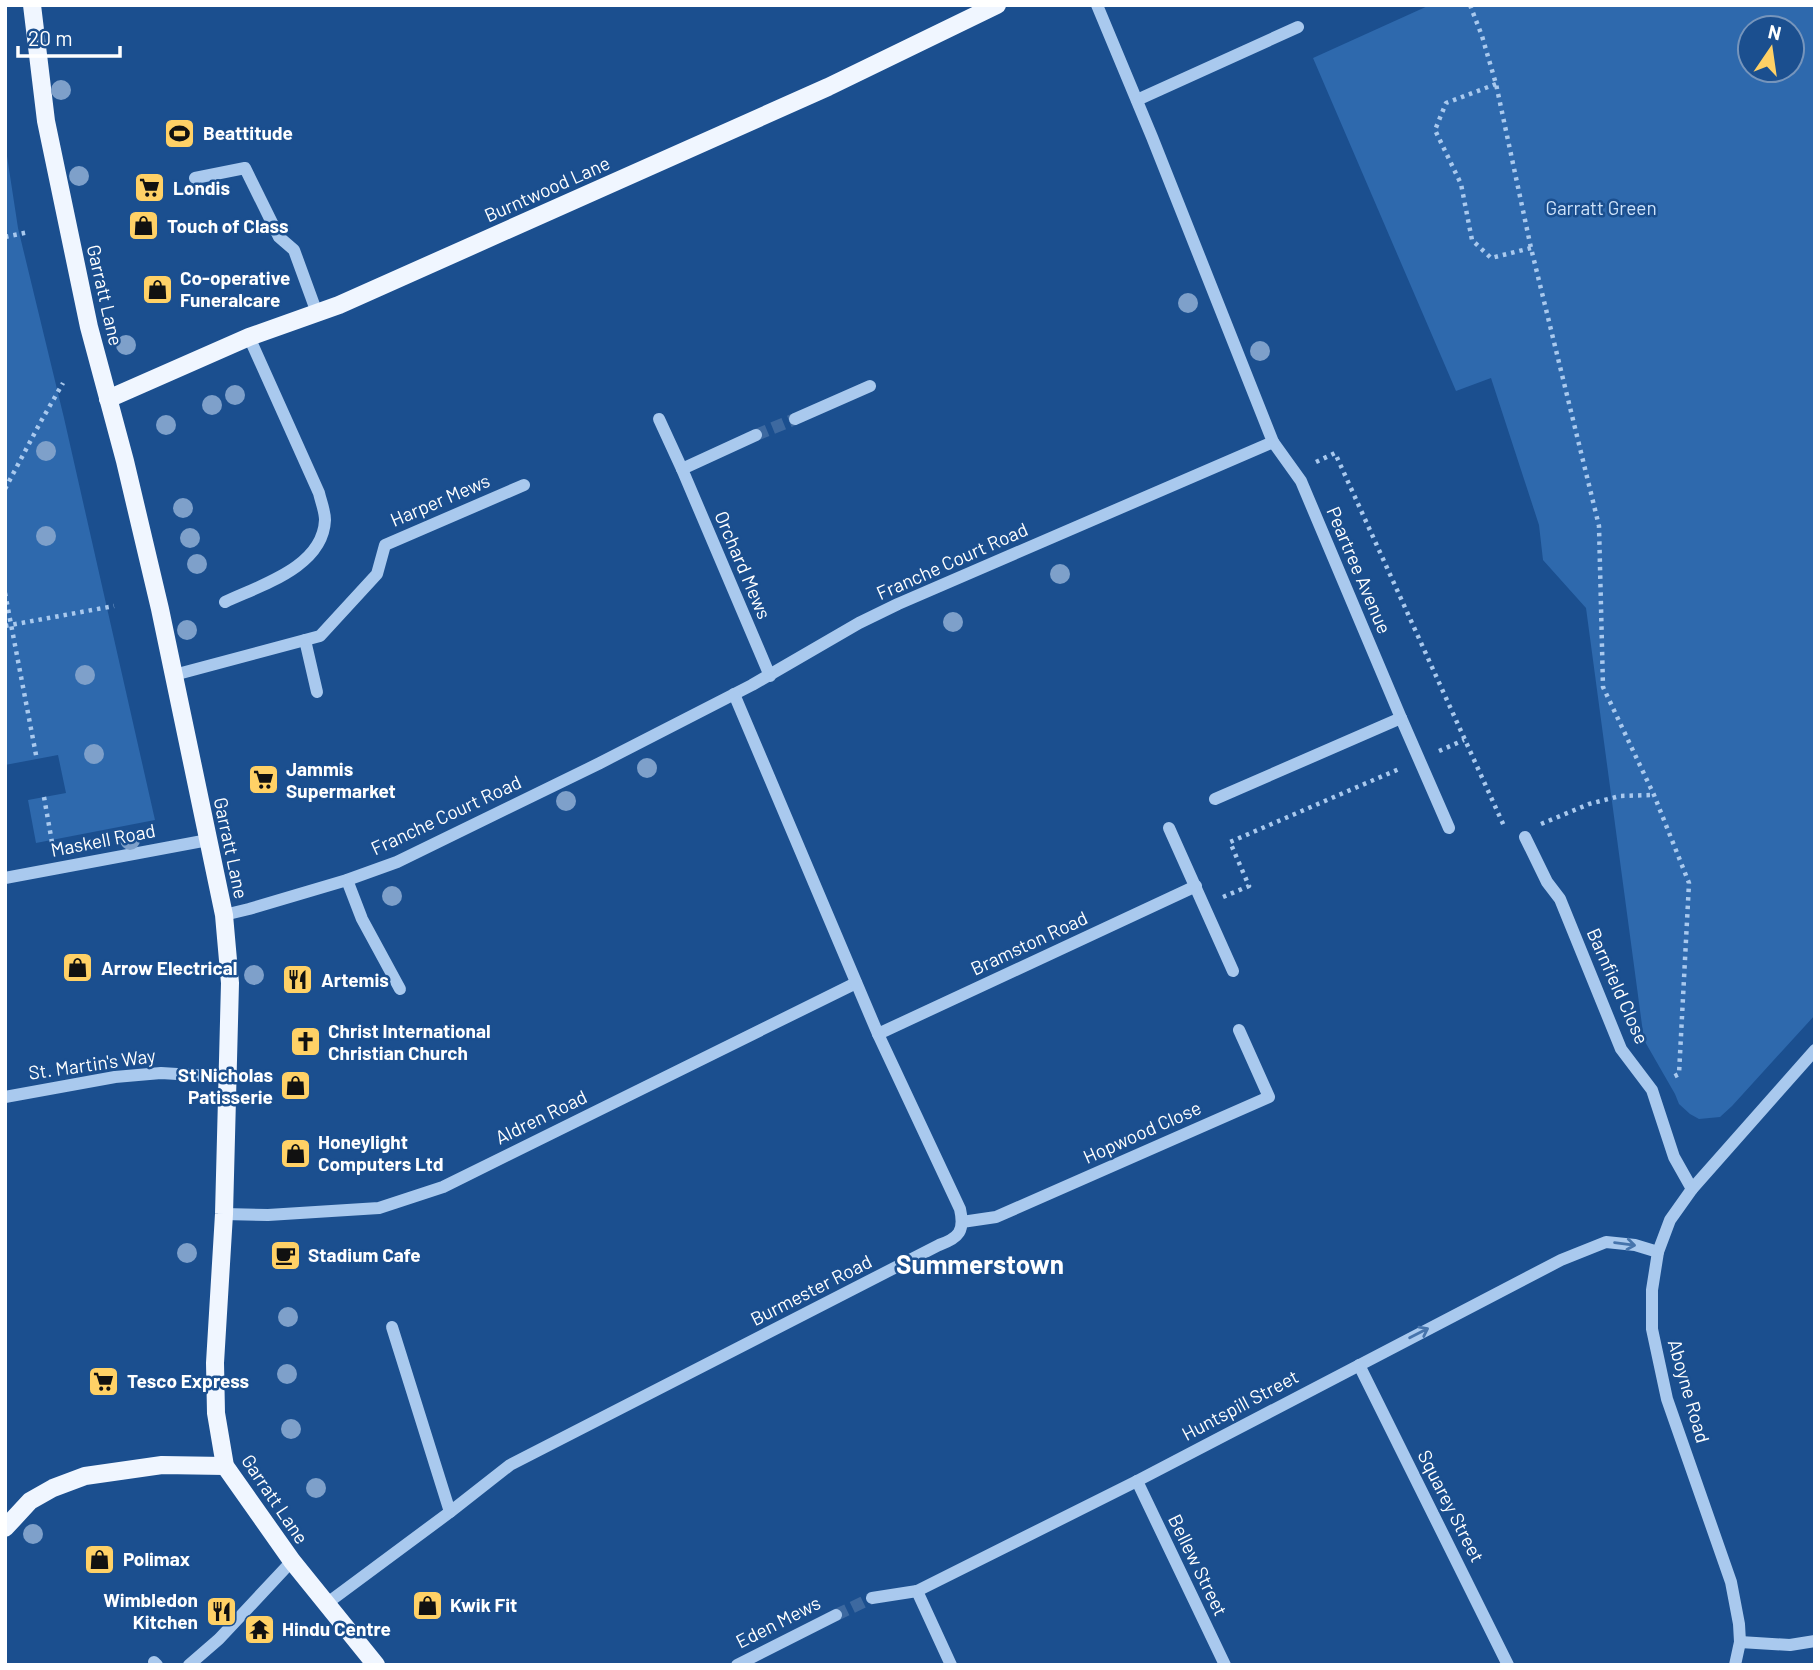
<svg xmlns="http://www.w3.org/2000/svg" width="1820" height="1670" viewBox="0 0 1820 1670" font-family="Barlow,sans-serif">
<rect width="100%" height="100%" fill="#1b4f8f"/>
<g fill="#2e69ad" fill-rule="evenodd">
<path d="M1430,5h385v1010l-83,91 -12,11 -21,2 -9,-5 -11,-10 -4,-10 -31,-54 -58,-432 -43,-48 -4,-35 -48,-147 -35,13 -143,-333zM1750,28h42v42h-42z"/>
<path d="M5,143l13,85 46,190 91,402 -119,23 -8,-43 38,-7 -8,-38 -53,10z"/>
</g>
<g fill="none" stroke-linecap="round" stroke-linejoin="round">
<g stroke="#3d69a0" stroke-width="12" stroke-dasharray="12 6" stroke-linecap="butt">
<path d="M756,435l39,-16"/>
<path d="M836,1615l36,-17"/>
</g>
<g stroke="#a9c9ee" stroke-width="4.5" stroke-dasharray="3.5 5" stroke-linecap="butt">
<path d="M1470,5l12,31 14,48 35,164 68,278 4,161 51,108 35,88 -10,191 -8,4"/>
<path d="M1496,84l-50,19 -11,27 26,54 11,56 19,18 40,-10"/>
<path d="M5,237l24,-5"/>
<path d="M1316,462l19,-9 169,373"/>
<path d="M5,489l35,-66 23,-40"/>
<path d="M5,593l32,167"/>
<path d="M5,626l109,-20"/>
<path d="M1439,751l25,-11"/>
<path d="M44,797l9,51"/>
<path d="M1541,824l48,-20 31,-8 34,-1"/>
<path d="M1223,897l26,-11 -19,-44 169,-73"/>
</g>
<g stroke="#a9c9ee" stroke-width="12">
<path d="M1137,100l161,-73"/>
<path d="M195,178l50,-10 34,69 15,13 23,63"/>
<path d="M659,419l23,50"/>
<path d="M795,419l75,-33"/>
<path d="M756,435l-74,34 88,207"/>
<path d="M225,602c36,-17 98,-35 100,-82 0,-9 -4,-18 -6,-27l-70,-156"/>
<path d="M305,640l12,52"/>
<path d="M174,675l146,-39 57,-62 8,-29 139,-60"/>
<path d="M1401,718l48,110"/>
<path d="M1215,799l186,-81 -100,-237 -28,-39"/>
<path d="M1169,828l64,143"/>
<path d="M1525,837l22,45 13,17 61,150 31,41 22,67 18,32"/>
<path d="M5,878l203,-38"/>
<path d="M347,880l15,39 38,70"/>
<path d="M224,915l25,-6 98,-29 50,-18 203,-99 152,-78 107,-62 39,-19 375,-162 -121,-305 -55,-132"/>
<path d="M878,1034l318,-148"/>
<path d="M5,1097l110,-20 46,-4 65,4"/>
<path d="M224,1214l44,1 111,-7 64,-21 413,-204"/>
<path d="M962,1222l34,-5 273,-120 -30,-67"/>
<path d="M392,1327l58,185"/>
<path d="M1359,1365l149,300"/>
<path d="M1137,1481l88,184"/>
<path d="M917,1591l34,74"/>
<path d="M872,1598l45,-7 220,-110 424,-221 45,-18 29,3 23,7"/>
<path d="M326,1604l124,-92 60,-47 429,-220c20,-7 26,-14 21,-36l-82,-175 -144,-340"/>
<path d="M1740,1642l50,3 25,-4"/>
<path d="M154,1662l3,3"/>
<path d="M189,1665l30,-26 73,-78"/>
<path d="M737,1665l99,-50"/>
<path d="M1735,1665l5,-23 -1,-18 -8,-42 -64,-183 -15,-70v-39l6,-38 12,-32 22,-31 123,-139"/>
</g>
<g stroke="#f0f6ff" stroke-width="18">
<path d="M32,5l14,116 43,206 36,134 35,148 64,306 6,68 -6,231 -9,149 1,50 9,53 67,95 84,104"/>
<path d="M108,399l141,-62 90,-32 489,-218 169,-82"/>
<path d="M5,1528l25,-27 23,-13 32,-12 77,-11 63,1"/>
</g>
</g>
<g fill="#7ea0ca">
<circle cx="61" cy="90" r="10"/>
<circle cx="79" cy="176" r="10"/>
<circle cx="1188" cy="303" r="10"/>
<circle cx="126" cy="345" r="10"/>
<circle cx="1260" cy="351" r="10"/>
<circle cx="235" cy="395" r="10"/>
<circle cx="212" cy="405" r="10"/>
<circle cx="166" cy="425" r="10"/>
<circle cx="46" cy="451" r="10"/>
<circle cx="183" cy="508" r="10"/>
<circle cx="46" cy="536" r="10"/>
<circle cx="190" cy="538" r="10"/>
<circle cx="197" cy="564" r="10"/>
<circle cx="1060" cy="574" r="10"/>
<circle cx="953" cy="622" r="10"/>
<circle cx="187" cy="630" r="10"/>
<circle cx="85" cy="675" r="10"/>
<circle cx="94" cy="754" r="10"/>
<circle cx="647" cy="768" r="10"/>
<circle cx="566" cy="801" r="10"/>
<circle cx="130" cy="840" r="10"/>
<circle cx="392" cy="896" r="10"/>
<circle cx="254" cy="975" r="10"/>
<circle cx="187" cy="1253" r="10"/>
<circle cx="288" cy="1317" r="10"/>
<circle cx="287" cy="1374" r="10"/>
<circle cx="291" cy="1429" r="10"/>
<circle cx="316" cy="1488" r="10"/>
<circle cx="33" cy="1534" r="10"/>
</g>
<defs><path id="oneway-shaft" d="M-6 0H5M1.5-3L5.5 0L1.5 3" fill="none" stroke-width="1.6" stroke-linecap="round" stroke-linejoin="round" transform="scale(1.75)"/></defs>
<g stroke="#4674ac">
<use href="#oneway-shaft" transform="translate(1625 1244) rotate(7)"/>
<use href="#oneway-shaft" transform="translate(1419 1333) rotate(-27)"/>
</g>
<defs>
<symbol id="stadium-square" viewBox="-11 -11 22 22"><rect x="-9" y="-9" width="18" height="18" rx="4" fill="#ffd166" stroke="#1b4f8f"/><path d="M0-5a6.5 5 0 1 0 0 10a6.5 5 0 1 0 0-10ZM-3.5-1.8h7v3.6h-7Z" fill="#111"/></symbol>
<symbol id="supermarket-square" viewBox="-11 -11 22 22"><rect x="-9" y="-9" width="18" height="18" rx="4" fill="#ffd166" stroke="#1b4f8f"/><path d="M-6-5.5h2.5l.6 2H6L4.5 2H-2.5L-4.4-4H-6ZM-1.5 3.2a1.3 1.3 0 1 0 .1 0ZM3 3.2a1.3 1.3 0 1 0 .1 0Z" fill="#111"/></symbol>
<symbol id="shop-square" viewBox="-11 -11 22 22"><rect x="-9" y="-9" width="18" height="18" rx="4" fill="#ffd166" stroke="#1b4f8f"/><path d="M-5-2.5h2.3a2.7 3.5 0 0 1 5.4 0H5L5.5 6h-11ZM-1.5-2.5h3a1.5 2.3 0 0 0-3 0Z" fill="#111"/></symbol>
<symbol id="restaurant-square" viewBox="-11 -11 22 22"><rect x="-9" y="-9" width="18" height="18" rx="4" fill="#ffd166" stroke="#1b4f8f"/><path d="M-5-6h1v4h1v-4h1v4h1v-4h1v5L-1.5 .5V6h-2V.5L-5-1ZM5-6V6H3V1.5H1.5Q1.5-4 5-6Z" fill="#111"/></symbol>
<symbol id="church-square" viewBox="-11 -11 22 22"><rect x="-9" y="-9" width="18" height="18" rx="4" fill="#ffd166" stroke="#1b4f8f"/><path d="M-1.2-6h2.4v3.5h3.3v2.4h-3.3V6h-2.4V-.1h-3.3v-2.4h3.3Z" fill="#111"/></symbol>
<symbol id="cafe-square" viewBox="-11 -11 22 22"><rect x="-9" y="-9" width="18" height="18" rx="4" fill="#ffd166" stroke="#1b4f8f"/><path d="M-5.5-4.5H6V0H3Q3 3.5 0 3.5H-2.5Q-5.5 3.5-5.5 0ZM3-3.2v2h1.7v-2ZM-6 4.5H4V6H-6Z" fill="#111"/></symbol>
<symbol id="temple-square" viewBox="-11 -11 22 22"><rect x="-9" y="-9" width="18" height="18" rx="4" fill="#ffd166" stroke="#1b4f8f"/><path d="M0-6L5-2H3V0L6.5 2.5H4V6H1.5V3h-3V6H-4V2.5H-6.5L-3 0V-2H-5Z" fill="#111"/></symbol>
</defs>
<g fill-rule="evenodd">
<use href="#stadium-square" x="162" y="116" width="35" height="35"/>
<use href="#supermarket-square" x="132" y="170" width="35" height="35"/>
<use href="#shop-square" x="126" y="208" width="35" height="35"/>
<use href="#shop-square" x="140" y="272" width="35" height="35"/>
<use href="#supermarket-square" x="246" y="762" width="35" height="35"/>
<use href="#shop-square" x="60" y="950" width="35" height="35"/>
<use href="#restaurant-square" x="280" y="962" width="35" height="35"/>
<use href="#church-square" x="288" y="1024" width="35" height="35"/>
<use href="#shop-square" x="278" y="1068" width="35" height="35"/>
<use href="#shop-square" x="278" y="1136" width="35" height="35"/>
<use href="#cafe-square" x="268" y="1238" width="35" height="35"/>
<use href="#supermarket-square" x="86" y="1364" width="35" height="35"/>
<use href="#shop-square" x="82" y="1542" width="35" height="35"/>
<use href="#shop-square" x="410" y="1588" width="35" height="35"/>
<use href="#restaurant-square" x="204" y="1594" width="35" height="35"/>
<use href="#temple-square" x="242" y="1612" width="35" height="35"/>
</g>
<g text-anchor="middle" stroke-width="5" stroke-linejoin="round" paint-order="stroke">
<g font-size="19" font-weight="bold" fill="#fff" stroke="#1b4f8f" text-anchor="start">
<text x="203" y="140">Beattitude</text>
<text x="173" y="195">Londis</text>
<text x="167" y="233">Touch of Class</text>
<text x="180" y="285">Co-operative<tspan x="180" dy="22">Funeralcare</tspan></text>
<text x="286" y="776">Jammis<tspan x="286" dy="22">Supermarket</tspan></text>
<text x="101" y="975">Arrow Electrical</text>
<text x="321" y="987">Artemis</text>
<text x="328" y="1038">Christ International<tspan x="328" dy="22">Christian Church</tspan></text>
<text x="273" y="1082" text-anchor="end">St Nicholas<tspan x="273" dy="22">Patisserie</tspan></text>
<text x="318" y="1149">Honeylight<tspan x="318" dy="22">Computers Ltd</tspan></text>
<text x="308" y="1262">Stadium Cafe</text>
<text x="127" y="1388">Tesco Express</text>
<text x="123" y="1566">Polimax</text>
<text x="198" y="1607" text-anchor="end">Wimbledon<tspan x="198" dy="22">Kitchen</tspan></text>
<text x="450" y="1612">Kwik Fit</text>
<text x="282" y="1636">Hindu Centre</text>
</g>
<g font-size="19" fill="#fff" stroke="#1b4f8f">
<text transform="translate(547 189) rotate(-24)" y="7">Burntwood Lane</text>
<text transform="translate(105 295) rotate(77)" y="7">Garratt Lane</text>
<text transform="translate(440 500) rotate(-23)" y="7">Harper Mews</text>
<text transform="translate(952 561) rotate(-24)" y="7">Franche Court Road</text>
<text transform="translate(743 565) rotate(67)" y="7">Orchard Mews</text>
<text transform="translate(1359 570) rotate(67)" y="7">Peartree Avenue</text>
<text transform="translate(446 815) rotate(-25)" y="7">Franche Court Road</text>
<text transform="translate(103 840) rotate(-11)" y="7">Maskell Road</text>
<text transform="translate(231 848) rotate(78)" y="7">Garratt Lane</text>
<text transform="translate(1029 943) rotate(-25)" y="7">Bramston Road</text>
<text transform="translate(1618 986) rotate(66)" y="7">Barnfield Close</text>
<text transform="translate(92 1064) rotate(-8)" y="7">St. Martin's Way</text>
<text transform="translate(541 1117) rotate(-26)" y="7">Aldren Road</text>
<text transform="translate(1142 1132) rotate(-24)" y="7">Hopwood Close</text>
<text transform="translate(811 1290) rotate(-27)" y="7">Burmester Road</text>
<text transform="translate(1689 1391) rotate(74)" y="7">Aboyne Road</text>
<text transform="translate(1240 1405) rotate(-28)" y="7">Huntspill Street</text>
<text transform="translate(275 1499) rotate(56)" y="7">Garratt Lane</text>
<text transform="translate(1451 1506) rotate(63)" y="7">Squarey Street</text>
<text transform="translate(1198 1565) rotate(64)" y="7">Bellew Street</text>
<text transform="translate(778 1622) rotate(-27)" y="7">Eden Mews</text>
</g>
<g font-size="19" fill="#cfe3fa" stroke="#1b4f8f">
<text x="1601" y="215">Garratt Green</text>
</g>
<g font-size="26" font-weight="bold" fill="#fff" stroke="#1b4f8f">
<text x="980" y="1274">Summerstown</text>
</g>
</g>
<rect width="1820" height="1670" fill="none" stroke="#ffffff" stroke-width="14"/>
<g transform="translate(1771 49) rotate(13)"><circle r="33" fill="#1b4f8f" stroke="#7695bc" stroke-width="2"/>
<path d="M0-5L12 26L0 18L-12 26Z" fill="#ffd166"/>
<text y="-10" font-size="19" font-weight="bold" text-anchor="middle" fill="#ffffff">N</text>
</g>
<path d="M18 46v10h102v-10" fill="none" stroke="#ffffff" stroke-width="3.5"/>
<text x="28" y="46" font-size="21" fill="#ffffff" stroke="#1b4f8f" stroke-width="5" paint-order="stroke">20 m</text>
</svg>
